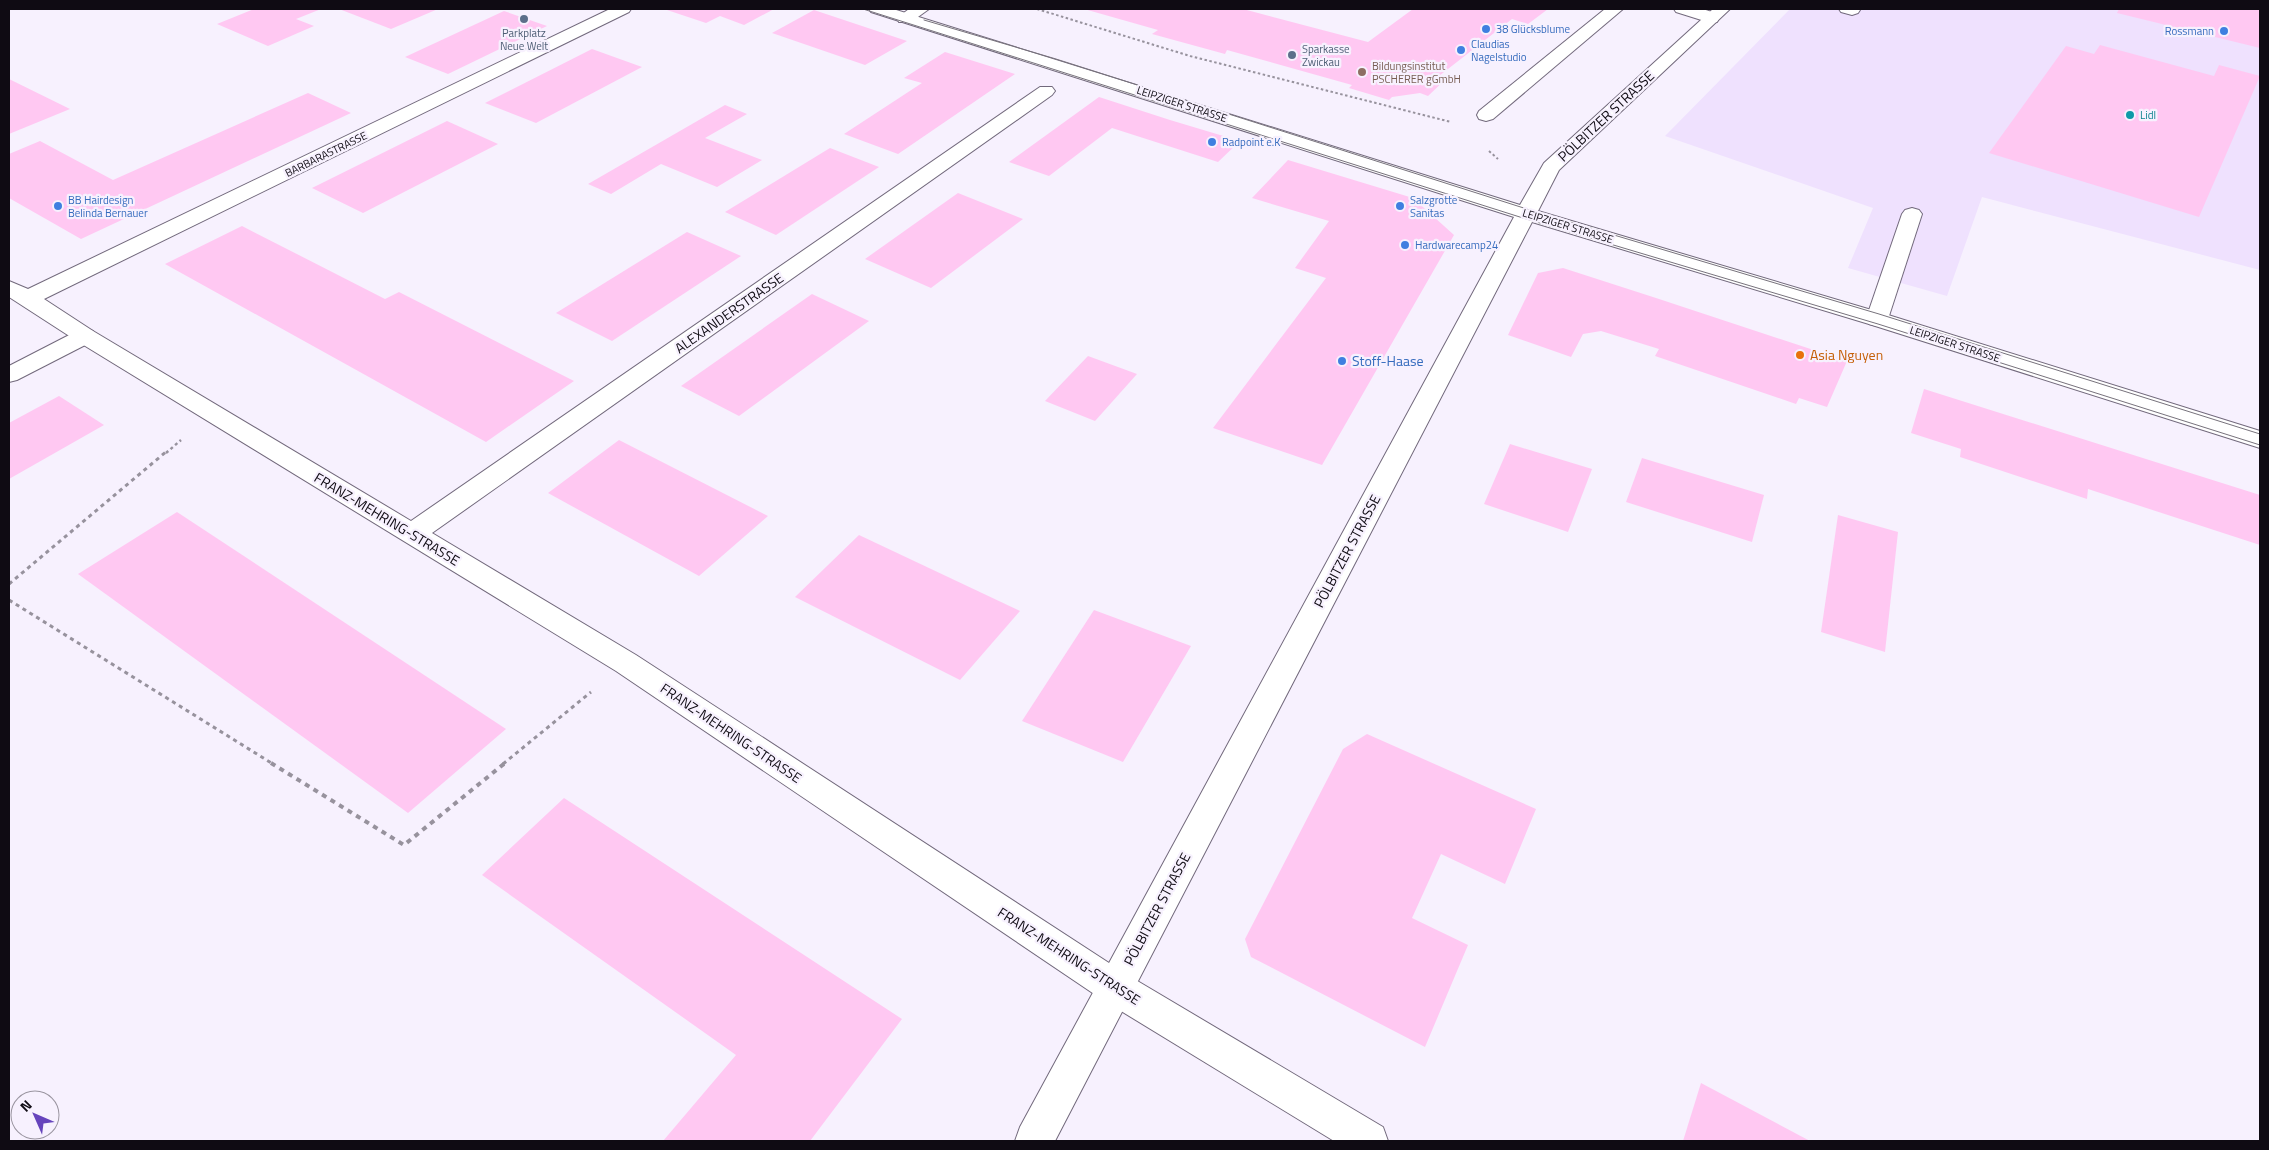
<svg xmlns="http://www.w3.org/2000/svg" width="2269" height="1150" viewBox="0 0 2269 1150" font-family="'Titillium Web',sans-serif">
<rect width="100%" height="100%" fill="#f7f1fe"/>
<path fill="#efe1fe" d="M1790,9h470v261l-278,-73 -35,99 -99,-28 25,-60 -208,-72z"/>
<g fill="#ffc8f2">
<path d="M254,9h67l-25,10 18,7 -46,20 -51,-22z"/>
<path d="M339,9h99l-47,20z"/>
<path d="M664,9h110l-30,16 -24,-9 -14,7z"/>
<path d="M1084,9h159l125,33 45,-33h135l-20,15 -16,-5 -73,57 7,3 -18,17 -8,-3 -28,4 -3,3 -40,-12 3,-3 -125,-35 -2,4 -73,-20 6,-4z"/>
<path d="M2119,9h141v39l-143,-35z"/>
<path d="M814,10l93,31 -42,24 -93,-32z"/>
<path d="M504,11l43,15 -99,48 -43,-17z"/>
<path d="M2100,45l114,31 5,-11 41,11 -61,141 -210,-64 77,-107 28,8z"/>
<path d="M592,49l50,18 -106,56 -51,-20z"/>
<path d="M945,52l70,22 -117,80 -54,-20 78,-51 -18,-5z"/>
<path d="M9,79l61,30 -61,25z"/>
<path d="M308,93l43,20 -270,126 -72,-41v-44l31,-13 73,39z"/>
<path d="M1099,97l71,23 70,21 -22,21 -106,-34 -63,48 -40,-14z"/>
<path d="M725,105l22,9 -42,24 57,22 -45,27 -56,-23 -50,30 -23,-10z"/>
<path d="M447,121l51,23 -135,69 -51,-25z"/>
<path d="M830,148l49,19 -103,68 -51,-23z"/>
<path d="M1288,160l125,38 41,37 -132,230 -109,-37 113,-150 -31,-10 34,-47 -77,-23z"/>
<path d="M958,193l65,26 -92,69 -66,-29z"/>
<path d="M242,226l143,73 14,-7 175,89 -88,61 -321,-178z"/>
<path d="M687,232l54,24 -129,85 -56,-28z"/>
<path d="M1563,268l93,30 191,63 -20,46 -28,-9 -3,6 -141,-48 4,-7 -58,-18 -18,3 -12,23 -63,-22 30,-62z"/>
<path d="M812,294l57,27 -130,95 -58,-30z"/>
<path d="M1088,356l49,18 -42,47 -50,-20z"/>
<path d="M1924,389l336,106v50l-172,-56 -1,10 -127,-42 1,-8 -50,-16z"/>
<path d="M59,396l45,29 -95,54v-56z"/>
<path d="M619,440l149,76 -69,60 -151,-83z"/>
<path d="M1510,444l82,25 -24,63 -84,-28z"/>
<path d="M1642,458l122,37 -12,47 -126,-40z"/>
<path d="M177,512l329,217 -98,84 -330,-239z"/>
<path d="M1838,515l60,17 -13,120 -64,-20z"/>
<path d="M859,535l161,76 -60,69 -165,-83z"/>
<path d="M1094,610l97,36 -68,116 -101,-41z"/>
<path d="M1367,734l169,75 -31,75 -64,-30 -29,64 56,27 -43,102 -174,-90 -6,-18 98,-190z"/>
<path d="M564,798l338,221 -92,122h-147l73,-86 -254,-180z"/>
<path d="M1701,1083l109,58h-127z"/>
</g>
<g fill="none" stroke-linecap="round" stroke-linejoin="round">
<defs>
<g id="lane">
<path d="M909,9h20l-18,13h-12l-2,-4z"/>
<path d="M1605,9h18l-130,110 -7,2 -7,-2 -2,-4 2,-4z"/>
<path d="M1674,9c13,-1 37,-3 45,9l-2,4 -6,1 -35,-11z"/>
<path d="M1839,9h20l1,1 -2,3 -6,2 -11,-3z"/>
<path d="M1912,208l7,2 3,4 -34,105 -3,5 -8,2 -8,-2 -3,-5 36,-105 3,-4z"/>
<path d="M85,329l8,2 3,5 -3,5 -76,39 -8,2v-16l68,-35z"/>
</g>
<path id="street" d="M610,9h21l-2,3 -585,287 49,32 318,190 629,-434h12l3,4 -3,4 -620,438 204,122 493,321 254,151 5,14h-54l-231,-141 -487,-329 -539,-330 -68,-44v-16l19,8z"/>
<path id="secondary" d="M869,9h24l627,196 24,-42 169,-154h17l-171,161 -21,41 347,103 375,117v17l-391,-124 -337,-102 -477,919h-40l5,-14 494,-910 -643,-205z"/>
</defs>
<use href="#lane" stroke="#72697c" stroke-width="2"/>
<use href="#street" stroke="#72697c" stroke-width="2"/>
<use href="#secondary" stroke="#72697c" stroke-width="2"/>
<g stroke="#97929d" stroke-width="2" stroke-dasharray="2.5 2.5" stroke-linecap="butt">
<path d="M1037,9l153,47 261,66"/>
<path d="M1489,151l9,8"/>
</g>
<path stroke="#97929d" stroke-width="2.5" stroke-dasharray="3 3" stroke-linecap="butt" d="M166,453l15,-13"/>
<g stroke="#97929d" stroke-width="3" stroke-dasharray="4 4" stroke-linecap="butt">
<path d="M9,584l158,-133"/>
<path d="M9,600l264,164"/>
<path d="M503,764l88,-72"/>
</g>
<path stroke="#97929d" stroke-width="4" stroke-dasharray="5 5" stroke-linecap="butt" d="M271,763l133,82 101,-82"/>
<use href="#lane" fill="#fff" fill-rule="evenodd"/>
<use href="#street" fill="#fff" fill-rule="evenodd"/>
<use href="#secondary" fill="#fff" fill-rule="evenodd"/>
<g stroke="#77727c" stroke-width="1">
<path d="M863,9l660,209 355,106 382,121"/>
<path d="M924,20l132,39 474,151 349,104 381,120"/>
</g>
</g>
<g fill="#5c6f8a" stroke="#f7f1fe" stroke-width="2">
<circle cx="524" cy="19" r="5"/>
<circle cx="1292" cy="55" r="5"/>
</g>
<g fill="#3f7fe0" stroke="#f7f1fe" stroke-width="2">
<circle cx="1486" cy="29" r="5"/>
<circle cx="2224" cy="31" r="5"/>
<circle cx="1461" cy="50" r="5"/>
<circle cx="1212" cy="142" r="5"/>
<circle cx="58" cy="206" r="5"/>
<circle cx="1400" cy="206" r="5"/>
<circle cx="1405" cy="245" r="5"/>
<circle cx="1342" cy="361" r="5"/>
</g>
<circle fill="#8d6e63" stroke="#f7f1fe" stroke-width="2" cx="1362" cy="72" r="5"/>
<circle fill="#0f9aa8" stroke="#f7f1fe" stroke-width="2" cx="2130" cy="115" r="5"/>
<circle fill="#e8710a" stroke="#f7f1fe" stroke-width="2" cx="1800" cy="355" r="5"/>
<g text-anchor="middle" stroke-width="4.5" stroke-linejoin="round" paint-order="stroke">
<g font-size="11" fill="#366cbe" stroke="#f7f1fe" text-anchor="start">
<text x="1496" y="33">38 Glücksblume</text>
<text x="2214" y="35" text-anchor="end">Rossmann</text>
<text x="1471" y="48">Claudias<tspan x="1471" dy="13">Nagelstudio</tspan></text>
<text x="1222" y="146">Radpoint e.K</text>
<text x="68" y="204">BB Hairdesign<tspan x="68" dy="13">Belinda Bernauer</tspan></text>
<text x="1410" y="204">Salzgrotte<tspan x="1410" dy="13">Sanitas</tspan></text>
<text x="1415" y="249">Hardwarecamp24</text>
</g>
<g font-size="11" fill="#4e5e75" stroke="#f7f1fe">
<text x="524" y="37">Parkplatz<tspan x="524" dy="13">Neue Welt</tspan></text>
<text x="1302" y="53" text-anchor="start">Sparkasse<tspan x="1302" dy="13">Zwickau</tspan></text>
</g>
<g font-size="11" fill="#785e54" stroke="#f7f1fe" text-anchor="start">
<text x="1372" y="70">Bildungsinstitut<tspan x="1372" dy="13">PSCHERER gGmbH</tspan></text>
</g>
<g font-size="11" fill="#0f0b13" stroke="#f7f1fe">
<text transform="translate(1182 104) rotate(18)" y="4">LEIPZIGER STRASSE</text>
<text transform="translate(326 154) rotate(-26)" y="4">BARBARASTRASSE</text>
<text transform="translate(1568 226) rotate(17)" y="4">LEIPZIGER STRASSE</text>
<text transform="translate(1955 344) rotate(18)" y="4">LEIPZIGER STRASSE</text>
</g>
<g font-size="11" fill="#0d838f" stroke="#f7f1fe" text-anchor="start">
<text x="2140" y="119">Lidl</text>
</g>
<g font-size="14" fill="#0f0b13" stroke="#f7f1fe">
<text transform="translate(1606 116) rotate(-43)" y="5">PÖLBITZER STRASSE</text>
<text transform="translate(729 313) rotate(-35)" y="5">ALEXANDERSTRASSE</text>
<text transform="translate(387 519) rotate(31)" y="5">FRANZ-MEHRING-STRASSE</text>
<text transform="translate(1347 551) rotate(-62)" y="5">PÖLBITZER STRASSE</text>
<text transform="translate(731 733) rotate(34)" y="5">FRANZ-MEHRING-STRASSE</text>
<text transform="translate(1157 909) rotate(-62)" y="5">PÖLBITZER STRASSE</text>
<text transform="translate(1069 956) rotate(33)" y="5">FRANZ-MEHRING-STRASSE</text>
</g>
<g font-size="14" fill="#c56008" stroke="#f7f1fe" text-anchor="start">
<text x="1810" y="360">Asia Nguyen</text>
</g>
<g font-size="14" fill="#366cbe" stroke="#f7f1fe" text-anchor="start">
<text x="1352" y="366">Stoff-Haase</text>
</g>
</g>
<rect width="2269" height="1150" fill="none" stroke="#0f0b13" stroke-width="20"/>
<g transform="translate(35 1115) rotate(315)"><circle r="24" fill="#f7f1fe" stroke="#9a95a0"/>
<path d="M0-4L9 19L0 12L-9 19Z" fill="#6644bc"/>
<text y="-8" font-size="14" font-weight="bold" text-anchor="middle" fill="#0f0b13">N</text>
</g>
</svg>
